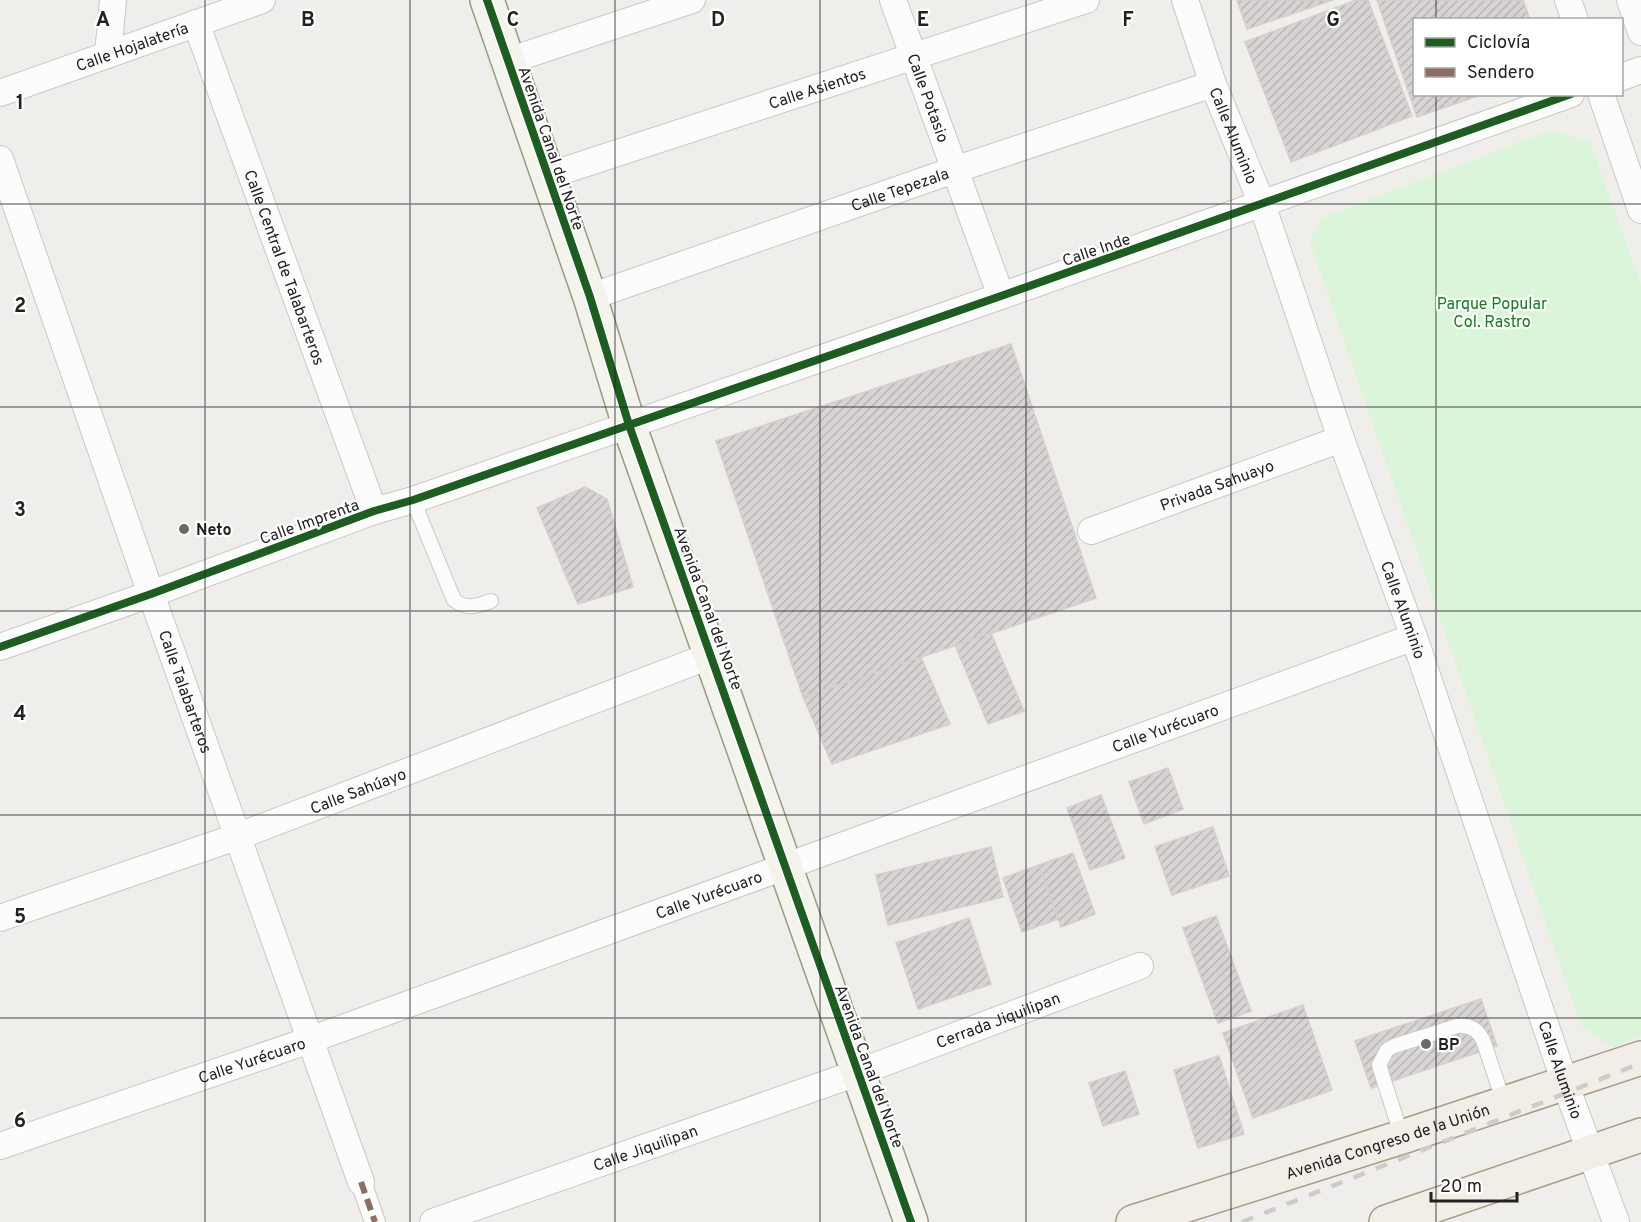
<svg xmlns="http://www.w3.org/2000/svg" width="1641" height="1222" viewBox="0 0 1641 1222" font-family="Overpass,sans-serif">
<defs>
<pattern id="building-hatch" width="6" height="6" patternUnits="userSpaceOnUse" patternTransform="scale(1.5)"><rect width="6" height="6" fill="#d7d4d2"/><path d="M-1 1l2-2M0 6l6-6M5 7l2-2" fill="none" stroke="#b8b6b4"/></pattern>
</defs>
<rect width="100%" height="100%" fill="#f0eeeb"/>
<path fill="#daf5da" d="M1549,131l41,10 51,144v752l-28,10 -32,-21 -272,-786 13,-22z"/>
<g fill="url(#building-hatch)" stroke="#d3d0cc" stroke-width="1.5">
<path d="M1237,0h96l-86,29z"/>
<path d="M1356,0h12l44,116 -121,46 -46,-120z"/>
<path d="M1377,0h146l7,20h-116v74h69l-66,23z"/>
<path d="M1011,344l85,254 -293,99 -87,-256z"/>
<path d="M585,487l22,12 26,88 -55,17 -41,-96z"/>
<path d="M991,633l33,78 -36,13 -33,-79z"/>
<path d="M921,657l29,67 -118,40 -29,-67z"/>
<path d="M1168,768l15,41 -39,15 -15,-42z"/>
<path d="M1101,795l24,63 -35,12 -23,-62z"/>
<path d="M1213,827l16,49 -57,19 -17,-48z"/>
<path d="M991,847l12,50 -115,28 -12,-50z"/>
<path d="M1073,853l22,61 -34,13 -22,-62z"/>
<path d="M1039,865l19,54 -36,13 -19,-54z"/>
<path d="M1216,916l35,95 -33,12 -35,-95z"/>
<path d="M969,918l22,66 -73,25 -22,-66z"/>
<path d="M1481,999l16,47 -126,42 -16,-47z"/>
<path d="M1303,1005l29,85 -79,28 -30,-85z"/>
<path d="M1219,1056l25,78 -46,14 -24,-78z"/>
<path d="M1125,1071l14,43 -36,12 -14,-43z"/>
</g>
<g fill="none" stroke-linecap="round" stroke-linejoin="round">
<defs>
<g id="service">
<path d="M413,500l41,100c13,10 23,6 37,1"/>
<path d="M1402,1137l-23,-72 8,-15 7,-4 63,-20c13,-1 20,3 26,14l21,63"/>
</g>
<path id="pedestrian" d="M361,1182l14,40"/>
<g id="minor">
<path id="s1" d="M893,0l108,296"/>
<path id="s2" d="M1185,0l28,84 49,120 79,235 73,198 151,446 51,139"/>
<path d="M1568,0l7,20"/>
<path d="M1630,0l11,32"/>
<path id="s3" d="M196,23l178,488"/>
<path d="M108,55l5,-55"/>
<path d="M508,61l184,-61"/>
<path d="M1622,77l19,-7"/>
<path id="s4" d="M0,93l262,-93"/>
<path d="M1601,94l40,116"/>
<path id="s5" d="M0,159l151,435 210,588"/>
<path id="s6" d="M547,176l539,-176"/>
<path id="s7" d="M590,297l364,-127 259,-86"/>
<path id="s8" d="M1091,531l250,-92"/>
<path d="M0,647l151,-53 223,-83 39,-11 588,-204 570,-202"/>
<path id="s9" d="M0,918l239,-82 473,-181"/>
<path id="s10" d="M0,1146l310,-106 1104,-403"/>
<path id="s11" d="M433,1222l424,-149 283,-107"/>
</g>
<path id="secondary" d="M487,0l103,297 39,128 282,797"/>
<g id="primary">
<path id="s12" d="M1133,1222l269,-85 239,-79"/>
<path d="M1386,1222l255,-87"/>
</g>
</defs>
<use href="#service" stroke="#c9c8c7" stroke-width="16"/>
<use href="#pedestrian" stroke="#c9c8c7" stroke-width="22"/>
<use href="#minor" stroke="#c9c8c7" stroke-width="28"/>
<use href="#secondary" stroke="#999a82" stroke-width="36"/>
<use href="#primary" stroke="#a79c86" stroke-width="36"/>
<use href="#service" stroke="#fdfcfc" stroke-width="14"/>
<use href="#pedestrian" stroke="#fdfcfc" stroke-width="20"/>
<use href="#minor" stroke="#fdfcfc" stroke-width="26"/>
<use href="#secondary" stroke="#f4f4ed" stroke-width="33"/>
<use href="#primary" stroke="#f3ede7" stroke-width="33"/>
<path stroke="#ccc" stroke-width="4.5" stroke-dasharray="12 12" stroke-linecap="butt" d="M1242,1222l399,-159"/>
<path stroke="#8d6e63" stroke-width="6" stroke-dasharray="12 6" stroke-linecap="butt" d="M361,1182l14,40"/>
<defs>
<g id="cycleway">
<path d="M487,0l103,297 39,128 282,797"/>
<path d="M0,647l151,-53 223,-83 39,-11 588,-204 570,-202"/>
</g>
</defs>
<use href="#cycleway" stroke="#fff" stroke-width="11"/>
<use href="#cycleway" stroke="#1b5e20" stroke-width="8"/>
</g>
<path fill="none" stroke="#222" stroke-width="1.5" stroke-opacity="0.55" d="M205,0v1222M410,0v1222M615,0v1222M820,0v1222M1026,0v1222M1231,0v1222M1436,0v20M1436,94v1128M0,204h1641M0,407h1641M0,611h1641M0,815h1641M0,1018h1641"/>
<g fill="#6a6968" stroke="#fff" stroke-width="2">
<circle cx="184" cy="529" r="6"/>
<circle cx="1426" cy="1044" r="6"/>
</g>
<g text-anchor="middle" stroke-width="4.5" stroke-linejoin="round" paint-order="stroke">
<g font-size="16" fill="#222" stroke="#fff">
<text dy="6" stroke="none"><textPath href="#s4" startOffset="140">Calle Hojalatería</textPath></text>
<text dy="6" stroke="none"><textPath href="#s6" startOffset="284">Calle Asientos</textPath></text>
<text dy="6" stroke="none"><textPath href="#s1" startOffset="104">Calle Potasio</textPath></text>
<text dy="6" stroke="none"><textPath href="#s2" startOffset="144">Calle Aluminio</textPath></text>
<text transform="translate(552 148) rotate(71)" y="6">Avenida Canal del Norte</text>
<text dy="6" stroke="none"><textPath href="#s7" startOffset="328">Calle Tepezala</textPath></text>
<text transform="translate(1096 249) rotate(-19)" y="6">Calle Inde</text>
<text dy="6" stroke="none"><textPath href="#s3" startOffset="260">Calle Central de Talabarteros</textPath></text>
<text dy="6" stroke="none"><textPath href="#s8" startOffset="134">Privada Sahuayo</textPath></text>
<text transform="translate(309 521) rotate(-20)" y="6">Calle Imprenta</text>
<text transform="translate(709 608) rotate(70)" y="6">Avenida Canal del Norte</text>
<text dy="6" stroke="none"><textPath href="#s2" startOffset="648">Calle Aluminio</textPath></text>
<text dy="6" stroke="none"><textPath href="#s5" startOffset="564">Calle Talabarteros</textPath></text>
<text dy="6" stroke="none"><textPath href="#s10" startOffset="1238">Calle Yurécuaro</textPath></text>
<text dy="6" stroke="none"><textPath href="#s9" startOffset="380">Calle Sahúayo</textPath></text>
<text dy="6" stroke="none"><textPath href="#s10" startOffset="752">Calle Yurécuaro</textPath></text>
<text dy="6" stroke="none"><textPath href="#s11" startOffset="600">Cerrada Jiquilipan</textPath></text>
<text dy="6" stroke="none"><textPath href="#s10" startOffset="266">Calle Yurécuaro</textPath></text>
<text transform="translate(870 1066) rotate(70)" y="6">Avenida Canal del Norte</text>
<text dy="6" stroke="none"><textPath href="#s2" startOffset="1134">Calle Aluminio</textPath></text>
<text dy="6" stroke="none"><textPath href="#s12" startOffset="267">Avenida Congreso de la Unión</textPath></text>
<text dy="6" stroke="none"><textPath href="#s11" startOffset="225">Calle Jiquilipan</textPath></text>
</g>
<g font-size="16" fill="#0c8416" stroke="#fff">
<text x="1492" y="309">Parque Popular<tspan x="1492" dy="18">Col. Rastro</tspan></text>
</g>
<g font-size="16" font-weight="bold" fill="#222" stroke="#fff" text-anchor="start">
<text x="196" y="535">Neto</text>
<text x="1438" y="1050">BP</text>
</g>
</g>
<g font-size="20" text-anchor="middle" font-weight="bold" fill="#222" stroke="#fff" stroke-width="4.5" stroke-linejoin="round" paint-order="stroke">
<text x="103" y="26">A</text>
<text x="308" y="26">B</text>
<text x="513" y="26">C</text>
<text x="718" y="26">D</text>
<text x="923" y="26">E</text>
<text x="1128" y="26">F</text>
<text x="1333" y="26">G</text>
<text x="20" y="109">1</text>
<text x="20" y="312">2</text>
<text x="20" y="516">3</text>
<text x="20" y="720">4</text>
<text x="20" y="923">5</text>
<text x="20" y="1127">6</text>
</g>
<rect x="1413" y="18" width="210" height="78" fill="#ffffff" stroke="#a7a7a7" stroke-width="1.5"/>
<rect x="1425" y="38" width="30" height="9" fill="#1b5e20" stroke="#a7a7a7" stroke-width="1.5"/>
<text x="1467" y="48" font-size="18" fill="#222222">Ciclovía</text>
<rect x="1425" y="68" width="30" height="9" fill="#8d6e63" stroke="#a7a7a7" stroke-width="1.5"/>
<text x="1467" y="78" font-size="18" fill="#222222">Sendero</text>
<path d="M1431 1192v9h86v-9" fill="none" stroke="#222222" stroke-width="3"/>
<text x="1440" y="1192" font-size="18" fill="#222222" stroke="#ffffff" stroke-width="4.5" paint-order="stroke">20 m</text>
</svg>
